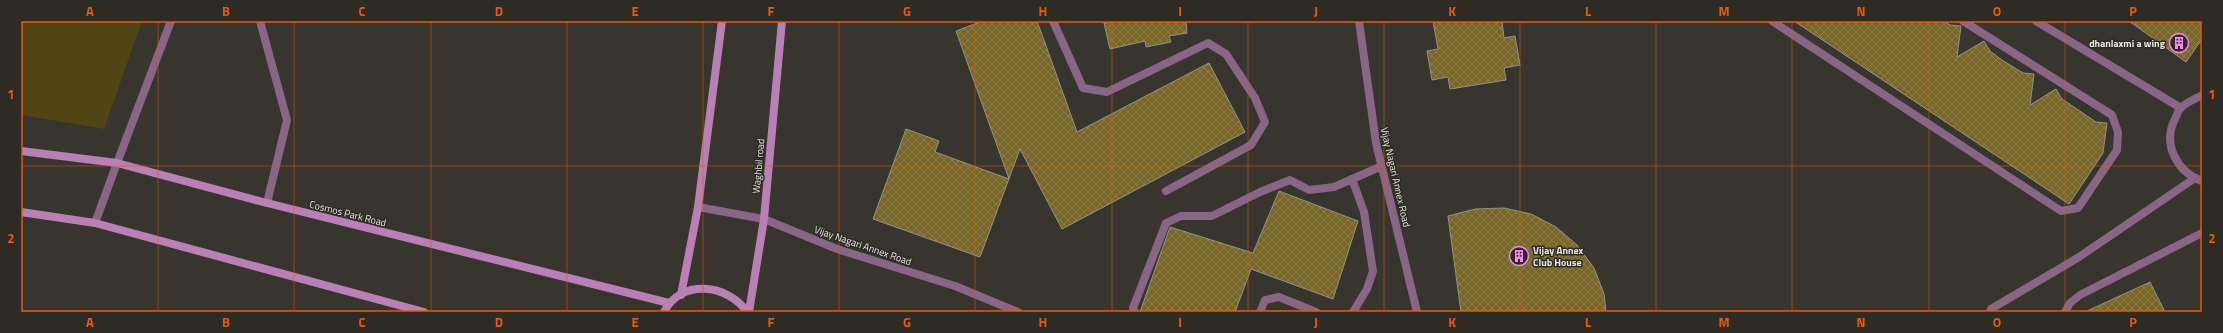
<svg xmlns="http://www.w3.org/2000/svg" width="2223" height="333" viewBox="0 0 2223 333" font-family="'Titillium Web',sans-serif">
<defs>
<pattern id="building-cross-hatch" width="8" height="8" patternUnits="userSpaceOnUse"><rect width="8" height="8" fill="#786729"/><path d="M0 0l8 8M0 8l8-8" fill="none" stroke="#8b7d48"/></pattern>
</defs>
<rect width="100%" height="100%" fill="#37352d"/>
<path fill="#514415" d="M21,21h121l-38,108 -83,-14z"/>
<g fill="url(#building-cross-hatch)" stroke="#959389">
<path d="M983,21h54l40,111 132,-69 36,69 -183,97 -42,-80 -40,108 -107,-38 33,-90 33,12 -4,11 74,27 -53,-148z"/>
<path d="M1108,21h78l1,12 -18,3 2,6 -25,5 -1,-6 -35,8 -6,-26h4z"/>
<path d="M1433,21h69l2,17 11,-2 5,29 -16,3 2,12 -56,9 -2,-12 -16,3 -5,-29 11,-2z"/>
<path d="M1794,21h150l6,4 11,1 -4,31 27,-16 6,10 12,9 21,13 11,1 -4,31 26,-16 6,10 34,23 11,1 -4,30 -34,51z"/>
<path d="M2129,21h73v18l-16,23z"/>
<path d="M1279,191l79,30 -25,78 -82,-30 -16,43h-95l30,-85 83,26z"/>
<path d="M1504,208l27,6 25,13 21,18 17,23 10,26 2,18h-145l-13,-96 27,-7z"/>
<path d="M2150,282l15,30h-80z"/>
</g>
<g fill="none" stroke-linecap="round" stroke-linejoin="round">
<g stroke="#896686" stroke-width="8">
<path d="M260,21l27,99 -20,83"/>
<path d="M117,163l54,-142"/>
</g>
<g stroke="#896686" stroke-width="8">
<path d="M1053,21l30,67 24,4 101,-49 18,11 29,44 10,24 -14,23 -85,46"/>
<path d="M1359,21l17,122 41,169"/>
<path d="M1772,21l289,190 17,-3 39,-58 1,-18 -6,-17 -149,-94"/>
<path d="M2036,21l145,87"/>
<path d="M2202,95c-6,4 -16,7 -21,13 -3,2 -4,7 -6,11 -13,25 2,53 27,62"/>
<path d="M1352,179l12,33 9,59 -6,18 -14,23"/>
<path d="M698,207l66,12 73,30 118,37 63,26"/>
<path d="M95,223l22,-60"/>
<path d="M1135,312l-2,-4 33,-85 15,-7h31l48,-24 30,-12 19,10 25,-3 48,-21"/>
<path d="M1260,312l5,-12 14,-3 37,15"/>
<path d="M1990,312l1,-3 88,-52 116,-79"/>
<path d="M2065,312l5,-9 10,-8 122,-62"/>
</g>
<g stroke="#b880b4" stroke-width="8">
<path d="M21,151l96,12 150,40 402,100"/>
<path d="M21,212l74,11 329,89"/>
<path d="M681,295l17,-88 24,-186"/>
<path d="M664,312c17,-34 64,-28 83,0"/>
<path d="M749,312l15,-93 18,-198"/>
</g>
</g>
<path fill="none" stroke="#e8590c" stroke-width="1" stroke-opacity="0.55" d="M158,21v291M294,21v291M431,21v291M567,21v291M703,21v291M839,21v291M975,21v291M1112,21v291M1248,21v291M1384,21v291M1520,21v291M1656,21v291M1792,21v291M1929,21v291M2065,21v291M21,166h2181"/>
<defs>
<symbol id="building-ring" viewBox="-11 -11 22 22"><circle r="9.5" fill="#2d2b23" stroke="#f589ef" stroke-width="1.5"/><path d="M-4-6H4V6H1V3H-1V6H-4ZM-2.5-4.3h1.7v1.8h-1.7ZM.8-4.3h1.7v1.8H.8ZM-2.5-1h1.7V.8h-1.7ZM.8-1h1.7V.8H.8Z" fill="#f589ef"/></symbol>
</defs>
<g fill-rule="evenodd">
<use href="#building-ring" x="2168" y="32" width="22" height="22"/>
<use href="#building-ring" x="1508" y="245" width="22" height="22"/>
</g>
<g text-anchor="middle" stroke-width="3" stroke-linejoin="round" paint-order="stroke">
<g font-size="10" font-weight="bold" fill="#e8e6e1" stroke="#2d2b23" text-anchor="end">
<text x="2165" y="47">dhanlaxmi a wing</text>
<text x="1533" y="254" text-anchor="start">Vijay Annex<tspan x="1533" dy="12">Club House</tspan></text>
</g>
<g font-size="10" fill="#e8e6e1" stroke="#2d2b23">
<text transform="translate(758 166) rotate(-85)" y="4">Waghbil road</text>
<text transform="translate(1396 177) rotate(77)" y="4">Vijay Nagari Annex Road</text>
<text transform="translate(348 213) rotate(14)" y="4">Cosmos Park Road</text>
<text transform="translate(863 245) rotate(19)" y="4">Vijay Nagari Annex Road</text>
</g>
</g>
<rect width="2223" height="333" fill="none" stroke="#2d2b23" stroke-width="44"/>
<rect x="22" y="22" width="2179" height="289" fill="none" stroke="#e8590c" stroke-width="1.5"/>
<g font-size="13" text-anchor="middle" font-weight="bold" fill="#e8590c">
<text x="90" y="16">A</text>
<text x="226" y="16">B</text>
<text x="362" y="16">C</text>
<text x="499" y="16">D</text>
<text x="635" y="16">E</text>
<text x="771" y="16">F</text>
<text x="907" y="16">G</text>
<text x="1043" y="16">H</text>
<text x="1180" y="16">I</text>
<text x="1316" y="16">J</text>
<text x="1452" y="16">K</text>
<text x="1588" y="16">L</text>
<text x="1724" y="16">M</text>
<text x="1861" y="16">N</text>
<text x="1997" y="16">O</text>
<text x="2133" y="16">P</text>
<text x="11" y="99">1</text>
<text x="2212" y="99">1</text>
<text x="11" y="243">2</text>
<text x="2212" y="243">2</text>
<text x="90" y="327">A</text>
<text x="226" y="327">B</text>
<text x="362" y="327">C</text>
<text x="499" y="327">D</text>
<text x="635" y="327">E</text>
<text x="771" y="327">F</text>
<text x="907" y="327">G</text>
<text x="1043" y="327">H</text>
<text x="1180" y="327">I</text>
<text x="1316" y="327">J</text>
<text x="1452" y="327">K</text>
<text x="1588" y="327">L</text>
<text x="1724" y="327">M</text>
<text x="1861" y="327">N</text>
<text x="1997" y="327">O</text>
<text x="2133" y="327">P</text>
</g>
</svg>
